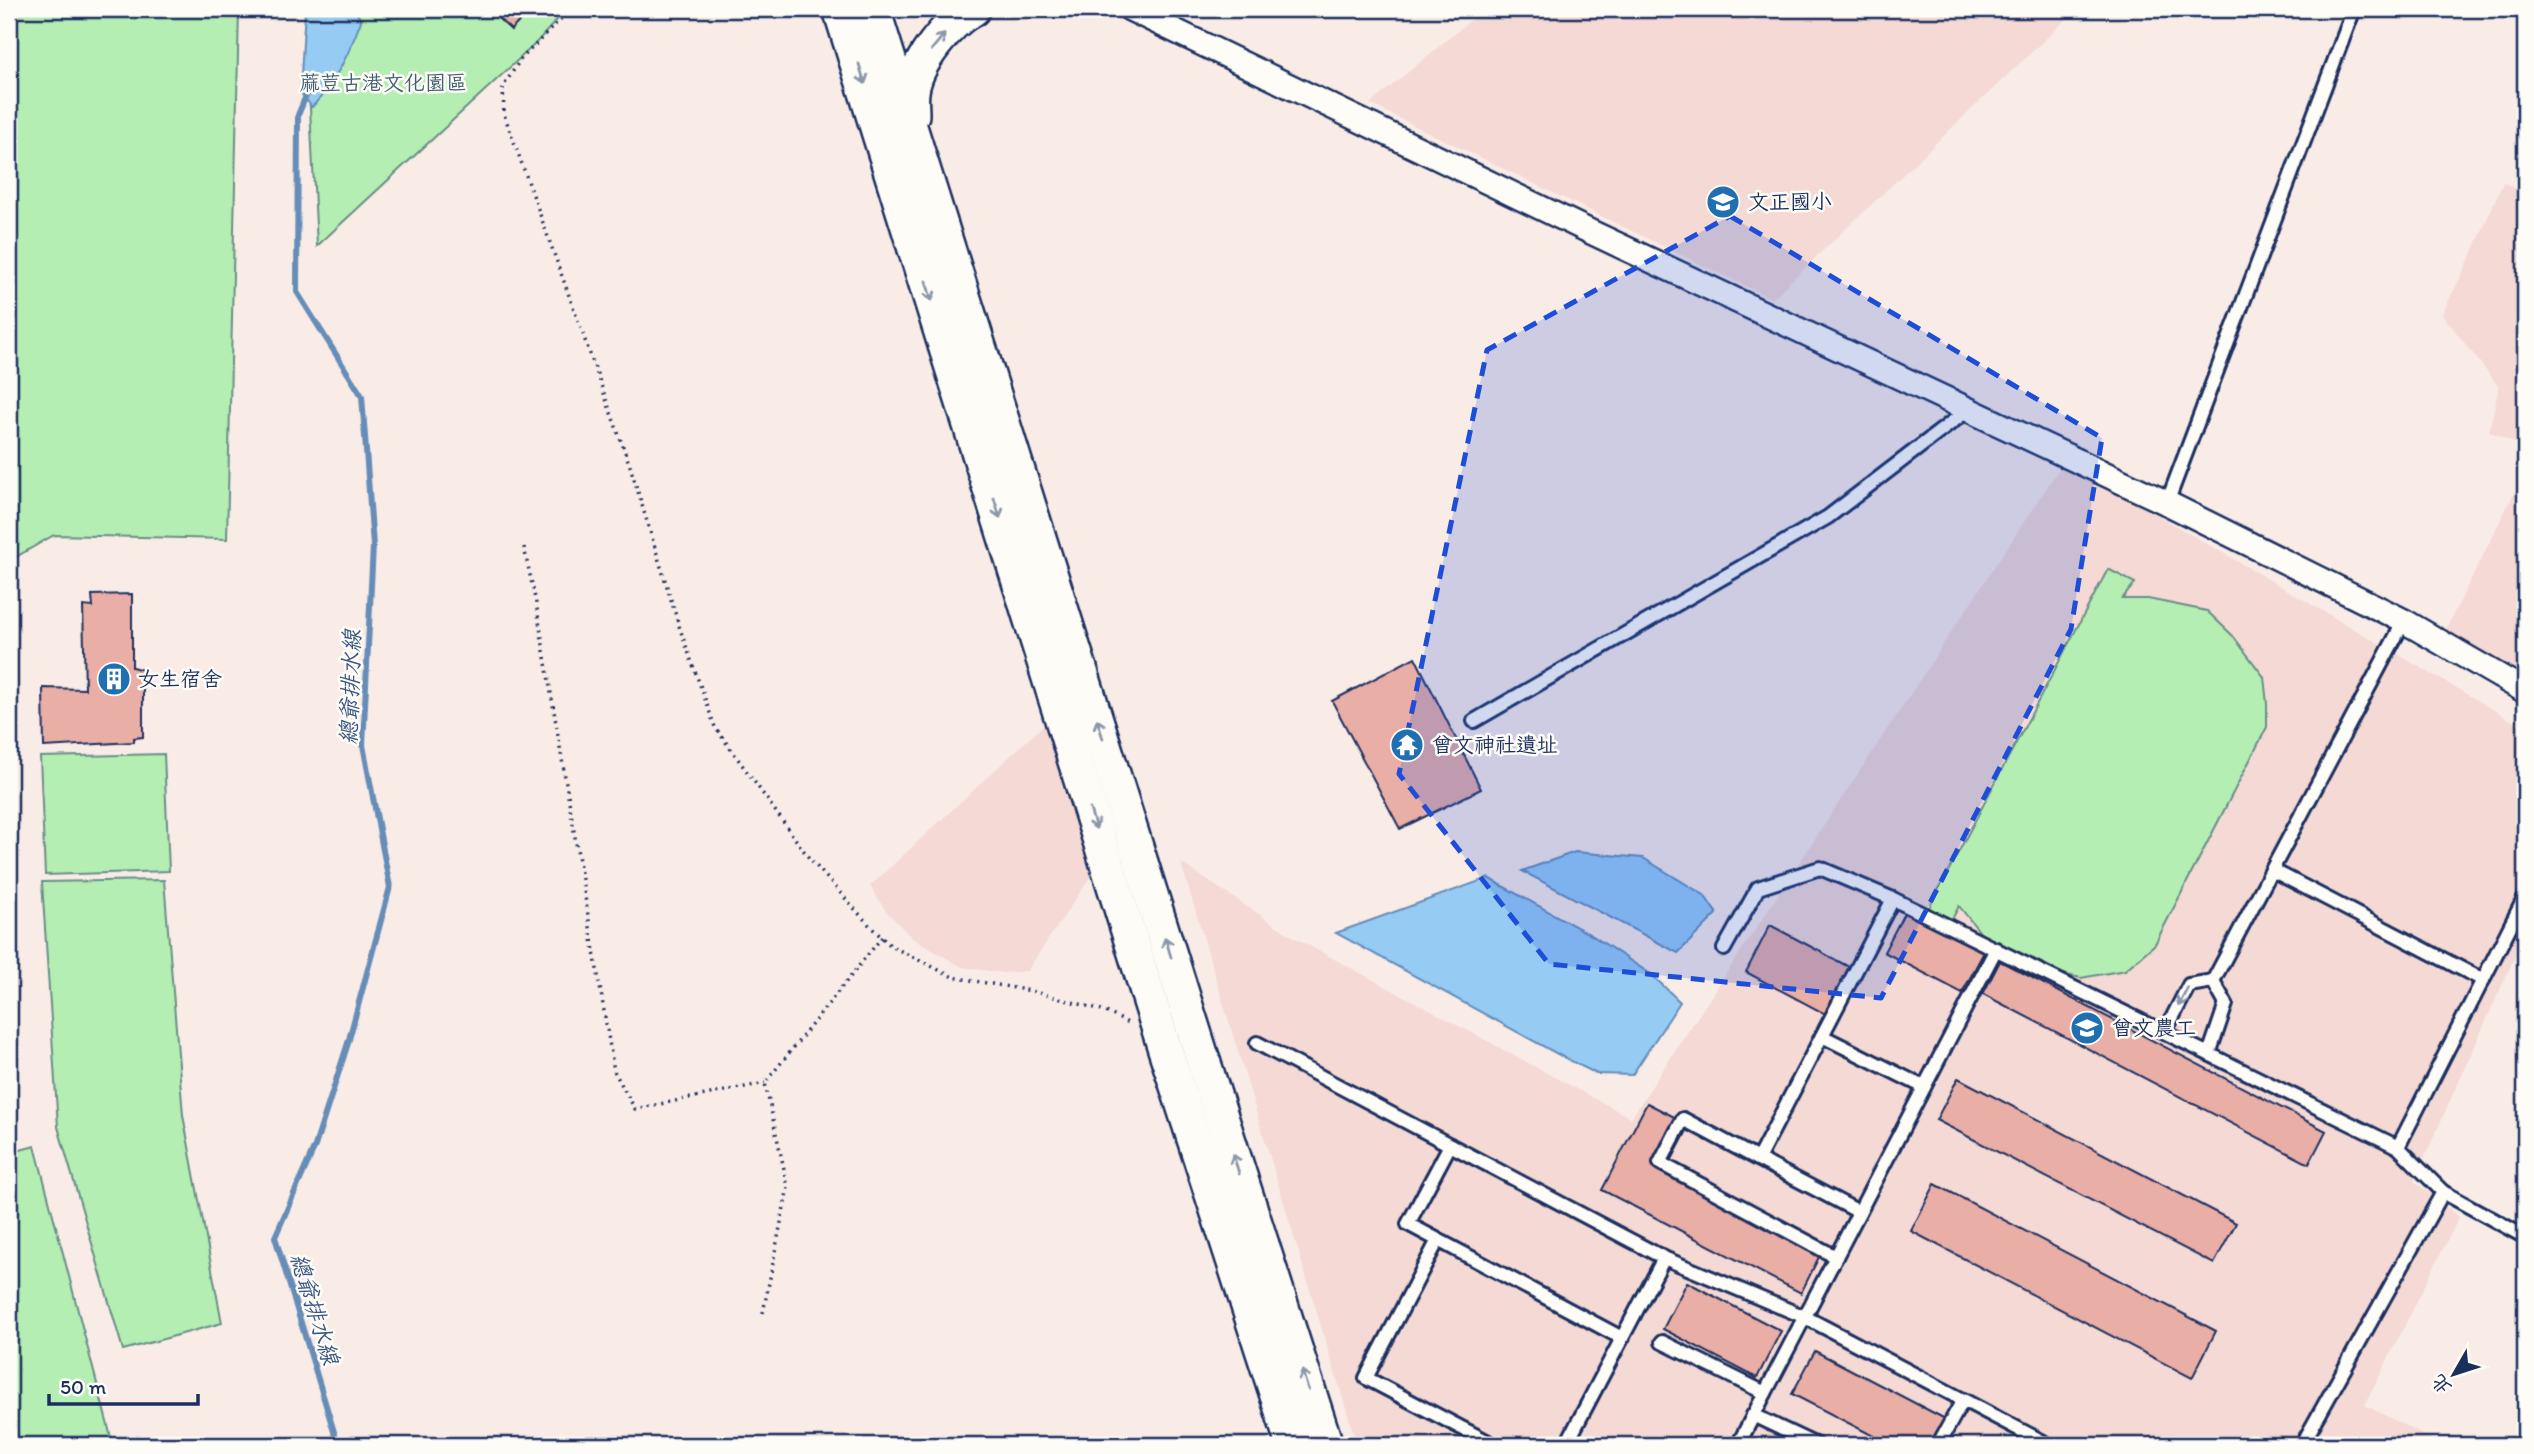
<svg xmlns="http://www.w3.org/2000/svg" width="2534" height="1454" viewBox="0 0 2534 1454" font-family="Itim,'LXGW WenKai TC',sans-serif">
<rect width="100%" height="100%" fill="#f9ece7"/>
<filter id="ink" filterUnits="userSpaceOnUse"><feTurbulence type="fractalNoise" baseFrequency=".0143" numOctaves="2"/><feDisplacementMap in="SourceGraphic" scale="14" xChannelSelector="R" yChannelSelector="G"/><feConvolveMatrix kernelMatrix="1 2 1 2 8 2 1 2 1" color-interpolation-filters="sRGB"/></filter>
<g filter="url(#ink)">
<g fill="#f4d9d4">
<path d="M1484,9h593l-305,290 -402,-195z"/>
<path d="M2503,182l22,12v254l-36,-17 10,-44 -57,-73 31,-62z"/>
<path d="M2064,461l461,267v206l-111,247 45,36 -94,188 77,40h-1085l-176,-582 114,75 336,180z"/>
<path d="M2525,471v206l-79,-48z"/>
<path d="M1063,707l45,144 -81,120 -24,2 -41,-6 -50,-29 -27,-28 -15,-24z"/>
</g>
<g fill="#b5eeb2" stroke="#688e88" stroke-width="2">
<path d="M9,9h230l-12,530 -173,-4 -45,26z"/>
<path d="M305,9h262l-33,36 -217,201z"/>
<path d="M2108,569l27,14 -13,16h26l59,12 26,25 31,41 3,27v23l-112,217 -30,26 -44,8 -57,-12 -37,-25 -28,-35 -14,26 -22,-13z"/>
<path d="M164,754l5,117 -124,4 -5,-118z"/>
<path d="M164,880l19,235 39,208 -99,27 -65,-223 -16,-245z"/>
<path d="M9,1016l7,103 -7,2z"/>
<path d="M35,1146l78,299h-104v-292z"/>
</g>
<g fill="#96cbf4" stroke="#658db8" stroke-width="2">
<path d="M305,9h50l6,12c-12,32 -25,61 -49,86l-12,-15z"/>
<path d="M1575,852l68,6 61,37 13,19 -39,39 -156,-82z"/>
<path d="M1488,878l105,58 59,39 28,27 -48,73 -35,-1 -34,-17 -227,-124z"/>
</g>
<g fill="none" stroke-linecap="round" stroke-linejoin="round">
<path stroke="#658db8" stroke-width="6" d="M308,91l-10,24 -1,177 65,104 11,150 -10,199 27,142 -42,156 -33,103 -40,91 63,208"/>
</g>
<g fill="#e9aea6" stroke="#1b2f5e" stroke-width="2">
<path d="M488,9h43l-20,21z"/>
<path d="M132,594v73l11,3v67l-9,1v4l-90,5 -1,-59 42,1 -2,-83 10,1 -1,-12z"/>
<path d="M1415,657l66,132 -81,40 -68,-128z"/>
<path d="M1906,909l79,41 -23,43 -78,-41z"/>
<path d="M1770,925l81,43 -24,47 -81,-43z"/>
<path d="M2000,961l326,170 -17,33 -326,-170z"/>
<path d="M1958,1078l278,145 -22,41 -278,-144z"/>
<path d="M1647,1103l43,22 -24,46 155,82 -20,40 -199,-103z"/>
<path d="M1935,1184l281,147 -24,47 -281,-147z"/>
<path d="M1687,1282l94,49 -24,47 -94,-49z"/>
<path d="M1815,1351l138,72 -12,22h-50l-99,-51z"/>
</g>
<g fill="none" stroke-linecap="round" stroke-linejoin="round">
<defs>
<g id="service">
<path d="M2167,503l187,-494"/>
<path d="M1474,721l354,-204 140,-107"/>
<path d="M2272,870l211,110"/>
<path d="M1724,949l34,-61 62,-20 73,31 505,248 45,45 82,45"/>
<path d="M2213,981l191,-360"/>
<path d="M2165,1032l24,-47 24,-4 13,23 -17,50"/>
<path d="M1822,1036l102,51"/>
<path d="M1257,1043l407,215 141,59 244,128"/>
<path d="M1450,1145l-42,79 214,114"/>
<path d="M2398,1147l127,-250"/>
<path d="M1758,1159l101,53"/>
<path d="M1438,1240l-72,138 128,67"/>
<path d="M1836,1257l-176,-94 23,-44 75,40 135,-260"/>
<path d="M1662,1342l103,51"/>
<path d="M1753,1415l63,30"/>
<path d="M1566,1445l98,-187"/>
<path d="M1738,1445l258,-496"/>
<path d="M1938,1445l25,-45"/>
<path d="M2302,1445l141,-253"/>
</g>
<path id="minor" d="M1130,9l463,224 574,270 237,118 121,70"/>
<g id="secondary">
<path d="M840,9l325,1040 128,396"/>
<path d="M873,9l328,1045 125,391"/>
<path d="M912,115c0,-7 -1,-15 0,-23 3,-28 36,-70 61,-83"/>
</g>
</defs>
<use href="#service" stroke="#1b2f5e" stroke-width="18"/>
<use href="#minor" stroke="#1b2f5e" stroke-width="28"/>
<use href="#secondary" stroke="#1b2f5e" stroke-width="38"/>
<g stroke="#1b2f5e" stroke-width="3.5" stroke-dasharray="2 5" stroke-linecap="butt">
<path d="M571,9l-51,51 -17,27 1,27 126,352 50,163 35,98 94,131 62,69 20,19 62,31 78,14 71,19 28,14"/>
<path d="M524,547l12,56 78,468 21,38 130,-26"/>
<path d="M763,1313l25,-126 -23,-104 117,-146"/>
</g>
<use href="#service" stroke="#fdfcf7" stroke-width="12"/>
<use href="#minor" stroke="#fdfcf7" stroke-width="23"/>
<use href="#secondary" stroke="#fdfcf7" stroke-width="33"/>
</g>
<defs><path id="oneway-shaft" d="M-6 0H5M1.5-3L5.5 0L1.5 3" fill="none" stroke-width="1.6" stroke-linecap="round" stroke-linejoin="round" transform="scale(1.75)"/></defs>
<g stroke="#8c96aa">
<use href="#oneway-shaft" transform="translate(938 42) rotate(-51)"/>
<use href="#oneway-shaft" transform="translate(862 74) rotate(73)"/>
<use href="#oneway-shaft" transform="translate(929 291) rotate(73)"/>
<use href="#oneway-shaft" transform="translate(997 508) rotate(73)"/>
<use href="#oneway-shaft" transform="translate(1100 729) rotate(-107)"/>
<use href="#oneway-shaft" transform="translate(1093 819) rotate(73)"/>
<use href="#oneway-shaft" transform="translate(1168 947) rotate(-107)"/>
<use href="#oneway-shaft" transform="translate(2183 997) rotate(117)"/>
<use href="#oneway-shaft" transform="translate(1236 1164) rotate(-108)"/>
<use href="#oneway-shaft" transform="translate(1305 1380) rotate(-108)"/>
</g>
</g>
<path fill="#1d4ed8" fill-opacity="0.2" stroke="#1d4ed8" stroke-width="5" stroke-dasharray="14 9" stroke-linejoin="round" d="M1730,216l372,222 -31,191 -190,369 -332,-34 -150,-190 88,-424z"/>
<defs>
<symbol id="school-disc" viewBox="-11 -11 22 22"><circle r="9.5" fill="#1f6fb2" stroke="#fdfcf7"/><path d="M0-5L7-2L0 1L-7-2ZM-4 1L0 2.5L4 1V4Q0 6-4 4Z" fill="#fff"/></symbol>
<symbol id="building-disc" viewBox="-11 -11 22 22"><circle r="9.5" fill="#1f6fb2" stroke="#fdfcf7"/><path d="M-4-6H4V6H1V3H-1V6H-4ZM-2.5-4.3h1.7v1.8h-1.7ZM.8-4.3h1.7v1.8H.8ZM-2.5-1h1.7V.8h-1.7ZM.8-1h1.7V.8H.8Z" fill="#fff"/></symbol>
<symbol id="temple-disc" viewBox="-11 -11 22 22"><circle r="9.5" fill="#1f6fb2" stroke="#fdfcf7"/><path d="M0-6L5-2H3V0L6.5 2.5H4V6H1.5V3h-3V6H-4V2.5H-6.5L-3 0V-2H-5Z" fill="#fff"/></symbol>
<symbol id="university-disc" viewBox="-11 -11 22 22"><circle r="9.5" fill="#1f6fb2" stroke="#fdfcf7"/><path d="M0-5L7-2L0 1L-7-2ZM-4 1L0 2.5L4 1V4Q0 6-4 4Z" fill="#fff"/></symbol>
</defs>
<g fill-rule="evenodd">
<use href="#school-disc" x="1704" y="183" width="38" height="38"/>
<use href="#building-disc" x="95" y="660" width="38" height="38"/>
<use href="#temple-disc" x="1388" y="726" width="38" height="38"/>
<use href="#university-disc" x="2068" y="1009" width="38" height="38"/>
</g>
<g text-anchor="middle" stroke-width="5" stroke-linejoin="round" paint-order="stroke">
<g font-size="21" fill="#425f73" stroke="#fdfcf7">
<text x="383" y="90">蔴荳古港文化園區</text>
</g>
<g font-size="21" fill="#1b2f5e" stroke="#fdfcf7" text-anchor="start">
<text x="1748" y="209">文正國小</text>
<text x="138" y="686">女生宿舍</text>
<text x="1432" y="752">曾文神社遺址</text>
<text x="2112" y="1035">曾文農工</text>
</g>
<g font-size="23" font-style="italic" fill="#3a5684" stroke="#fdfcf7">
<text transform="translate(350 687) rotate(-88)" y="8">總爺排水線</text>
<text transform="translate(315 1309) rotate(73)" y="8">總爺排水線</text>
</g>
</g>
<rect width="2534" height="1454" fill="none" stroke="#fdfcf7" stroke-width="35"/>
<rect x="18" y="18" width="2499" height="1419" fill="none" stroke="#1b2f5e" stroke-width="2.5" filter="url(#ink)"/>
<g transform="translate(2454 1374) rotate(231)" stroke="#fdfcf7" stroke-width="5" paint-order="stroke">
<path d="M0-5L12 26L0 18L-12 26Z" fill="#1b2f5e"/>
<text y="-10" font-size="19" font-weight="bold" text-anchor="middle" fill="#1b2f5e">北</text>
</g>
<path d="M49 1394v10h149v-10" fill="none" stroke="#1b2f5e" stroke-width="3.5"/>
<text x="60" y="1394" font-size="21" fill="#1b2f5e" stroke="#fdfcf7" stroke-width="5" paint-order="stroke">50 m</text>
</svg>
